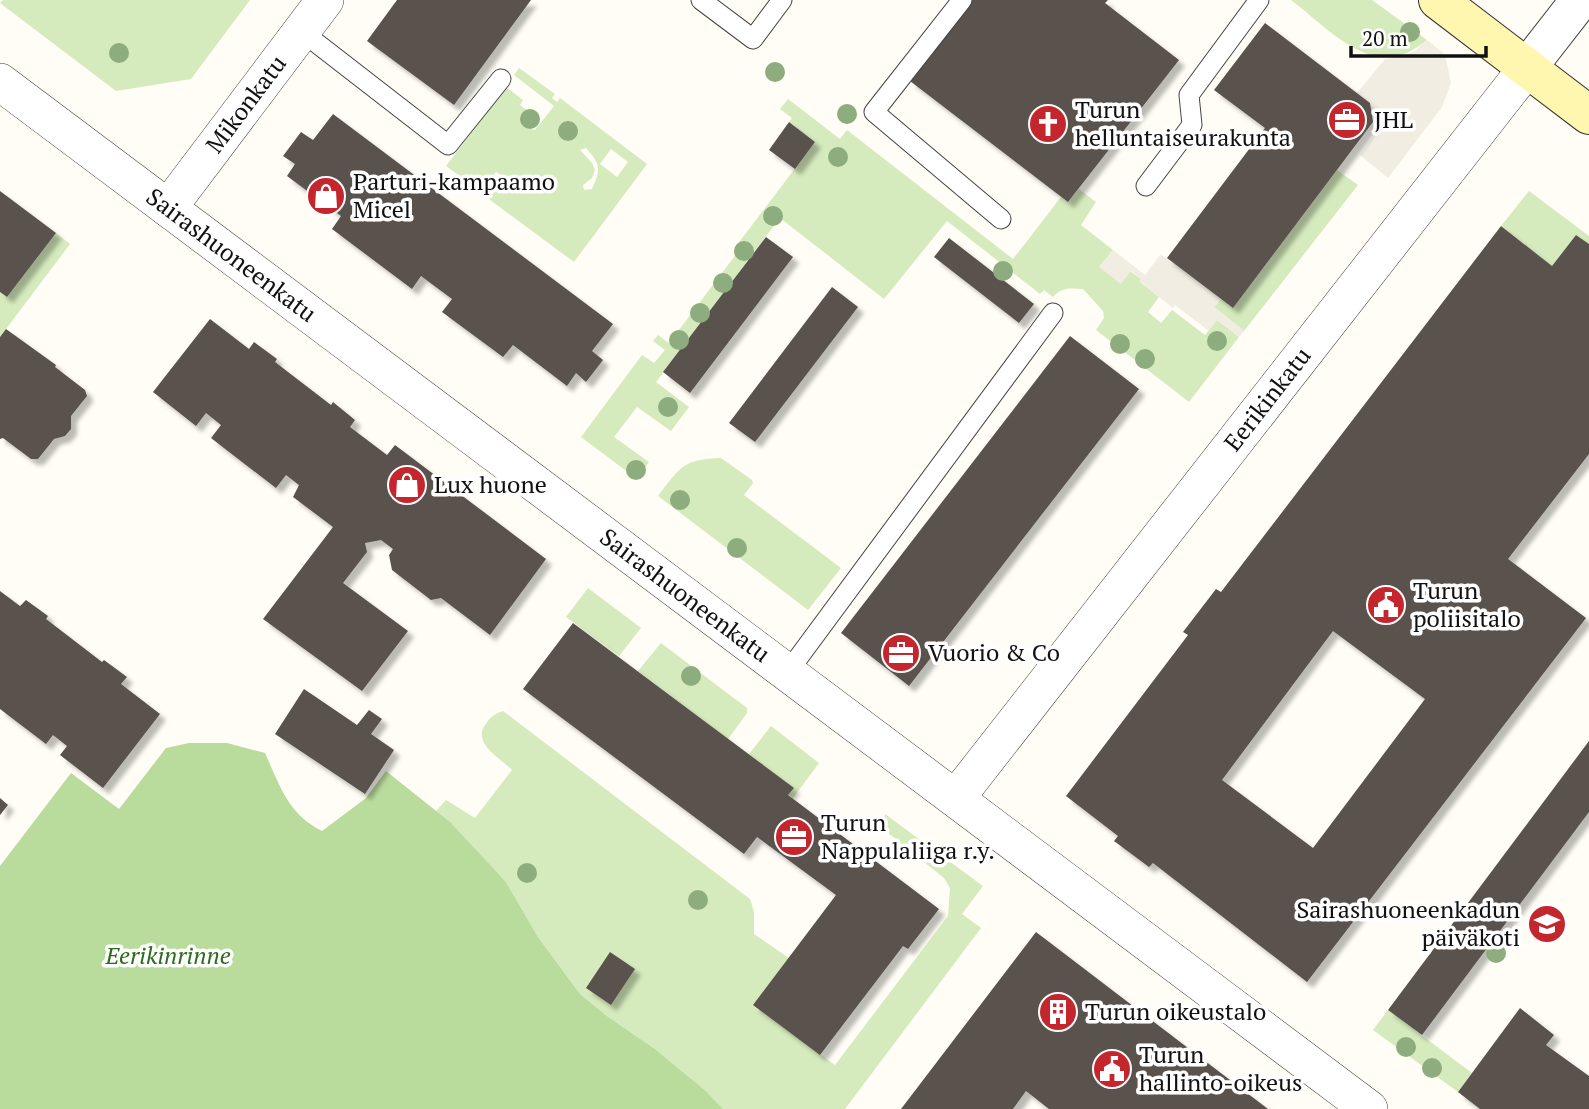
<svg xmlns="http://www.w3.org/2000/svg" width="1589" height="1109" viewBox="0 0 1589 1109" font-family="'PT Serif',serif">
<defs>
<filter id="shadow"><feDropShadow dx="6" dy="6" stdDeviation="2" flood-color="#0004"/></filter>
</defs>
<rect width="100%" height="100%" fill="#fffdf5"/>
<g fill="#d5ebbd" fill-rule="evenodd">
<path d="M3,0h247l-59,79 -75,12 -116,-88z"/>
<path d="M1291,0h81l55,40c-52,44 -94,-8 -136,-40z"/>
<path d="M519,68l36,26 -3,4 5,4 3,-4 87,66 -73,98 -88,-65 15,-22 -5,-3 -15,20 -35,-26 60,-79 17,13 -3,5 16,12 -8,11 7,2 19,-24 -40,-31zM586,148c15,17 15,20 6,41l-8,1 -1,-5 9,-7 3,-8 -3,-7 -12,-13zM611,149l17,13 -11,15 -17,-13z"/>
<path d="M788,99l52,40 7,-9 166,129 48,-62 7,5 11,-13 17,13 -15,23 32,25 -14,17 31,4 11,8 -1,3 19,15 -11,15 13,11 11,-13 33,25 12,-15 22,17 -50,65 -93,-72 8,-12 -1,-7 -20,-22c-12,-1 -22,-2 -30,8l-9,-7 -4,4 -93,-73 -63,78 -104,-81 -124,164 33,25 -18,24 -34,-24 -23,30 35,25 -12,17 -56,-42 61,-82 12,8 11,-13 -12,-9 5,-6 11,8 65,-86 6,-16 75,-99 -26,-20 3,-4 -12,-9z"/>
<path d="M1337,170l21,15 -114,146 -30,-24 7,-8 11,8z"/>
<path d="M1529,191l60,45v8l-13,-9 -24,31 -51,-40z"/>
<path d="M56,233l14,11 -70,93v-45l7,5z"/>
<path d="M721,458l31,22 1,3 -9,12 97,73 -33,42 -150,-114c22,-29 26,-37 63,-38z"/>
<path d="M588,588l53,40 -22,28 -53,-39z"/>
<path d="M661,643l86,65v5l-19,26 -90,-68z"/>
<path d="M503,711l247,188 4,13v22l35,24 -35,47 81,60 113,-149 2,-28 -6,-10 -61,-49 2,-15 98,72 -21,28 19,14 -136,181h-122l-17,-18 -51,-42 -48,-33 -27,-22 -42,-57 -32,-55 -70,-71 10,-11 29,18 37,-48c-11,-11 -40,-27 -27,-45 6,-8 8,-11 18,-14z"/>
<path d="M771,726l48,37 -26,35 -5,-3 5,-6 -44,-35z"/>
<path d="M1388,1010l84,63 -14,19 -85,-62z"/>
</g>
<path fill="#b9dc9c" d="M189,743h38l38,10c15,33 23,61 57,78l44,-33 20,-27 64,51 56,60 32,55 42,57 27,22 48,33 51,42 17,18h-723v-243l71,-93 48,36 47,-61z"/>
<g fill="#f1ede2">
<path d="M1427,40l15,12 4,7 5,24 -9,24 -54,71 -28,-23 16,-22 -1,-8 4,-5 -2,-12 -20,-15 28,-34 16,-2 14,-6z"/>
<path d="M1113,250l32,25 15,-20 7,3 54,41 -7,8 30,24 -5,6 -22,-17 -8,11 -34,-26 -2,3 -34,-27 2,-2 -10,-8 -10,13 -22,-17z"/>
</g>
<g fill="#5a524d" fill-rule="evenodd" filter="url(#shadow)">
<path d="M397,0h134l-77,105 -87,-64z"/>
<path d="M972,0h136l-3,3 74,57 -111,142 -158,-121z"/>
<path d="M1265,23l105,80 3,19 -140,186 -66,-50 98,-130 -51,-38z"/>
<path d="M333,114l280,210 -21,27 11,9 -17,22 -10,-9 -9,13 -54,-41 -10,12 -61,-45 10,-13 -31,-23 -9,13 -80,-60 9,-13 -54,-40 8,-12 -12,-8 18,-24 12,8z"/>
<path d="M789,122l26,20 -20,27 -26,-19z"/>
<path d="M0,191l56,42 -49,64 -7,-5z"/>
<path d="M1501,226l51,40 24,-31 13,9v210l-81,105 78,59 -279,364 -154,-119 -4,4 -35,-26 4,-5 -52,-40 122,-161 -5,-3 33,-43 5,3zM1333,631l92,68 -112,149 -91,-68z"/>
<path d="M766,237l27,20 -103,136 -27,-21z"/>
<path d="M949,238l85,66 -15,19 -85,-66z"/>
<path d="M832,287l26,20 -103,135 -26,-19z"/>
<path d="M210,319l39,30 5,-7 23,17 -2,3 56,43 2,-3 22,18 -5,7 37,28 8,-10 151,114 -56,76 -49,-37 -10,2 -39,-30 -3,-15 4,-6 -12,-9 -16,3 2,9 -24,31 65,48 -46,60 -99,-72 70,-92 -40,-30 6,-12 -13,-10 -10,13 -65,-50 10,-13 -15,-12 -10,13 -43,-34z"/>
<path d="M6,329l50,36 -1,2 30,23 2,6 -16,20v13l-6,7 -11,3 -16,20h-7l-28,-21 -3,1v-102z"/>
<path d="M1070,336l69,53 -230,297 -68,-53z"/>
<path d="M0,591l20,15 6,-6 22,16 -2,3 56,43 2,-2 23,17 -6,7 39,30 -57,74 -43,-33 7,-9 -14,-11 -7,9 -46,-35z"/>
<path d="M573,623l221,165 -6,7 151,114 -31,40 -5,-3 -83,109 -67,-50 83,-110 -79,-58 -13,17 -221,-165z"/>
<path d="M304,689l53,36 12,-15 13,9 -11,15 23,16 -29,44 -90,-60z"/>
<path d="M1589,741v71l-167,223 -34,-25z"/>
<path d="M0,798l8,7 -8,10z"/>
<path d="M1036,932l232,177h-219l-23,-18 -13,18h-112z"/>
<path d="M610,952l25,17 -24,36 -25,-17z"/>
<path d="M1520,1008l34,27 -8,10 43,31v33h-109l-22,-17z"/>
</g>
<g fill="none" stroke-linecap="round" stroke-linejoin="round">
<defs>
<g id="service">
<path d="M701,0l52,39 29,-39"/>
<path d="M962,0l-88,112 127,107"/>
<path d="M301,31l147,114 53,-66"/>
<path d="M1146,186l46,-61 -3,-30 70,-95"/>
<path d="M787,673l266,-360"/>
</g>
<g id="minor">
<path id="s1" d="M0,82l1369,1027"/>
<path id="s2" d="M168,208l157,-208"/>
<path id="s3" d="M956,798l571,-730"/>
</g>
<path id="tertiary" d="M1527,68l53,-68"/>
<path id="secondary" d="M1438,0l151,115"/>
</defs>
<use href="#service" stroke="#444" stroke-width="21"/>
<use href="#minor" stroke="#444" stroke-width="38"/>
<use href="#tertiary" stroke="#444" stroke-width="40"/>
<use href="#secondary" stroke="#333" stroke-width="40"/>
<use href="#service" stroke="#fff" stroke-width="19"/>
<use href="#minor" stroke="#fff" stroke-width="37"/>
<use href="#tertiary" stroke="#fff" stroke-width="38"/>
<use href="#secondary" stroke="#fff6b0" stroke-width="38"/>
</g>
<g fill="#8dad7f">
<circle cx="1410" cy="32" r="10"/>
<circle cx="119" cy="53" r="10"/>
<circle cx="775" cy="72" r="10"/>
<circle cx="847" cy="114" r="10"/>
<circle cx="530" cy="119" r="10"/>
<circle cx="568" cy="131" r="10"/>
<circle cx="838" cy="157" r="10"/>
<circle cx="773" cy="216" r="10"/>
<circle cx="744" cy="251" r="10"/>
<circle cx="1003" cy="271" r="10"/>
<circle cx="723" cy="283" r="10"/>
<circle cx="700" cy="313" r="10"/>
<circle cx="679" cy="340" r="10"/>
<circle cx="1217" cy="341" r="10"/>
<circle cx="1120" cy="344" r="10"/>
<circle cx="1145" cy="359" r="10"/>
<circle cx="668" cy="407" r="10"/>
<circle cx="636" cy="470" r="10"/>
<circle cx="680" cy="500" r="10"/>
<circle cx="737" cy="548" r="10"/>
<circle cx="691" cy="676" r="10"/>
<circle cx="527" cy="873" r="10"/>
<circle cx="698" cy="900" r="10"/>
<circle cx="1496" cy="953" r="10"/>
<circle cx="1406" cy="1047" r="10"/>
<circle cx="1432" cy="1068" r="10"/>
</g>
<defs>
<symbol id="office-disc" viewBox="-11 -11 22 22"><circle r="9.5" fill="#c4262e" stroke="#fff"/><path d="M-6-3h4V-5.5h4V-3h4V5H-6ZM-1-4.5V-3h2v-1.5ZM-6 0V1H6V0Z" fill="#fff"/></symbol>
<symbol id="church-disc" viewBox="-11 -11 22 22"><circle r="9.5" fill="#c4262e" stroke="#fff"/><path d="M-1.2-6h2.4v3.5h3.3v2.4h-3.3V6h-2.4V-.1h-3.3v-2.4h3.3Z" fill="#fff"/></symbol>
<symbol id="shop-disc" viewBox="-11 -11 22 22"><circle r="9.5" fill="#c4262e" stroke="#fff"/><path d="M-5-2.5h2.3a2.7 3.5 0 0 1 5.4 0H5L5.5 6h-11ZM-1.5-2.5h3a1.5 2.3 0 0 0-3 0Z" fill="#fff"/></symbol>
<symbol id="civic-disc" viewBox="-11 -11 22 22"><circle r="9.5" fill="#c4262e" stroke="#fff"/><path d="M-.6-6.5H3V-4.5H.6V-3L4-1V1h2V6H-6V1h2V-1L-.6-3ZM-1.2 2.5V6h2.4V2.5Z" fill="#fff"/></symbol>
<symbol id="school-disc" viewBox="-11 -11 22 22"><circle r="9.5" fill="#c4262e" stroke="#fff"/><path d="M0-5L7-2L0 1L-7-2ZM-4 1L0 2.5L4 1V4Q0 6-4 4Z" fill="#fff"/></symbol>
<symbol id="building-disc" viewBox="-11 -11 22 22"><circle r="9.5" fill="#c4262e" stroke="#fff"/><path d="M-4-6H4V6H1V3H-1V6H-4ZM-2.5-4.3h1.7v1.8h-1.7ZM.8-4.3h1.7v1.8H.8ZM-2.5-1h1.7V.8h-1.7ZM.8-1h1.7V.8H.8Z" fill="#fff"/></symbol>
</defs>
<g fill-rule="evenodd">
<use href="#office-disc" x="1325" y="98" width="44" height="44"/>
<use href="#church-disc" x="1026" y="102" width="44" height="44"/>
<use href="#shop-disc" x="304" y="174" width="44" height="44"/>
<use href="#shop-disc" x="385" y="463" width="44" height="44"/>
<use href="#civic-disc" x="1364" y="583" width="44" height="44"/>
<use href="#office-disc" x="879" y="631" width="44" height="44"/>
<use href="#office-disc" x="772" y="815" width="44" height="44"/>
<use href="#school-disc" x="1525" y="902" width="44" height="44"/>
<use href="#building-disc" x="1036" y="990" width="44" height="44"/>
<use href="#civic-disc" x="1090" y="1047" width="44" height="44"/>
</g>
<g text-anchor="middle" stroke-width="7" stroke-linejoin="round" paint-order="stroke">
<g font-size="24" fill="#111" stroke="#fff">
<text dy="8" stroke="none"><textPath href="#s2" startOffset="130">Mikonkatu</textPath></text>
<text dy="8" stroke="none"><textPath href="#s1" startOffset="289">Sairashuoneenkatu</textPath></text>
<text dy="8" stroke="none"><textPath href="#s3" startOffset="506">Eerikinkatu</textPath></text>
<text dy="8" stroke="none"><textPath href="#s1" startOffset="856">Sairashuoneenkatu</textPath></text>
</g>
<g font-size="24" fill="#111" stroke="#fff" text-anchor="start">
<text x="1075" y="118">Turun<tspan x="1075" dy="28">helluntaiseurakunta</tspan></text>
<text x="1374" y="128">JHL</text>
<text x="353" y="190">Parturi-kampaamo<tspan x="353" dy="28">Micel</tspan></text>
<text x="434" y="493">Lux huone</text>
<text x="1413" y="599">Turun<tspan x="1413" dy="28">poliisitalo</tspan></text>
<text x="928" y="661">Vuorio &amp; Co</text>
<text x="821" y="831">Turun<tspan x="821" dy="28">Nappulaliiga r.y.</tspan></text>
<text x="1520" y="918" text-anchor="end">Sairashuoneenkadun<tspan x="1520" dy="28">päiväkoti</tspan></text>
<text x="1085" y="1020">Turun oikeustalo</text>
<text x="1139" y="1063">Turun<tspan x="1139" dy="28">hallinto-oikeus</tspan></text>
</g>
<g font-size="24" font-style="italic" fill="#2f6b1f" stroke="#fff">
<text x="168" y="964">Eerikinrinne</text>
</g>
</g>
<path d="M1351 46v10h135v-10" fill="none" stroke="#111111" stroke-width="3.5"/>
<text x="1362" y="46" font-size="21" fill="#111111" stroke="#ffffff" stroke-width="5" paint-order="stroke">20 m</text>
</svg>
